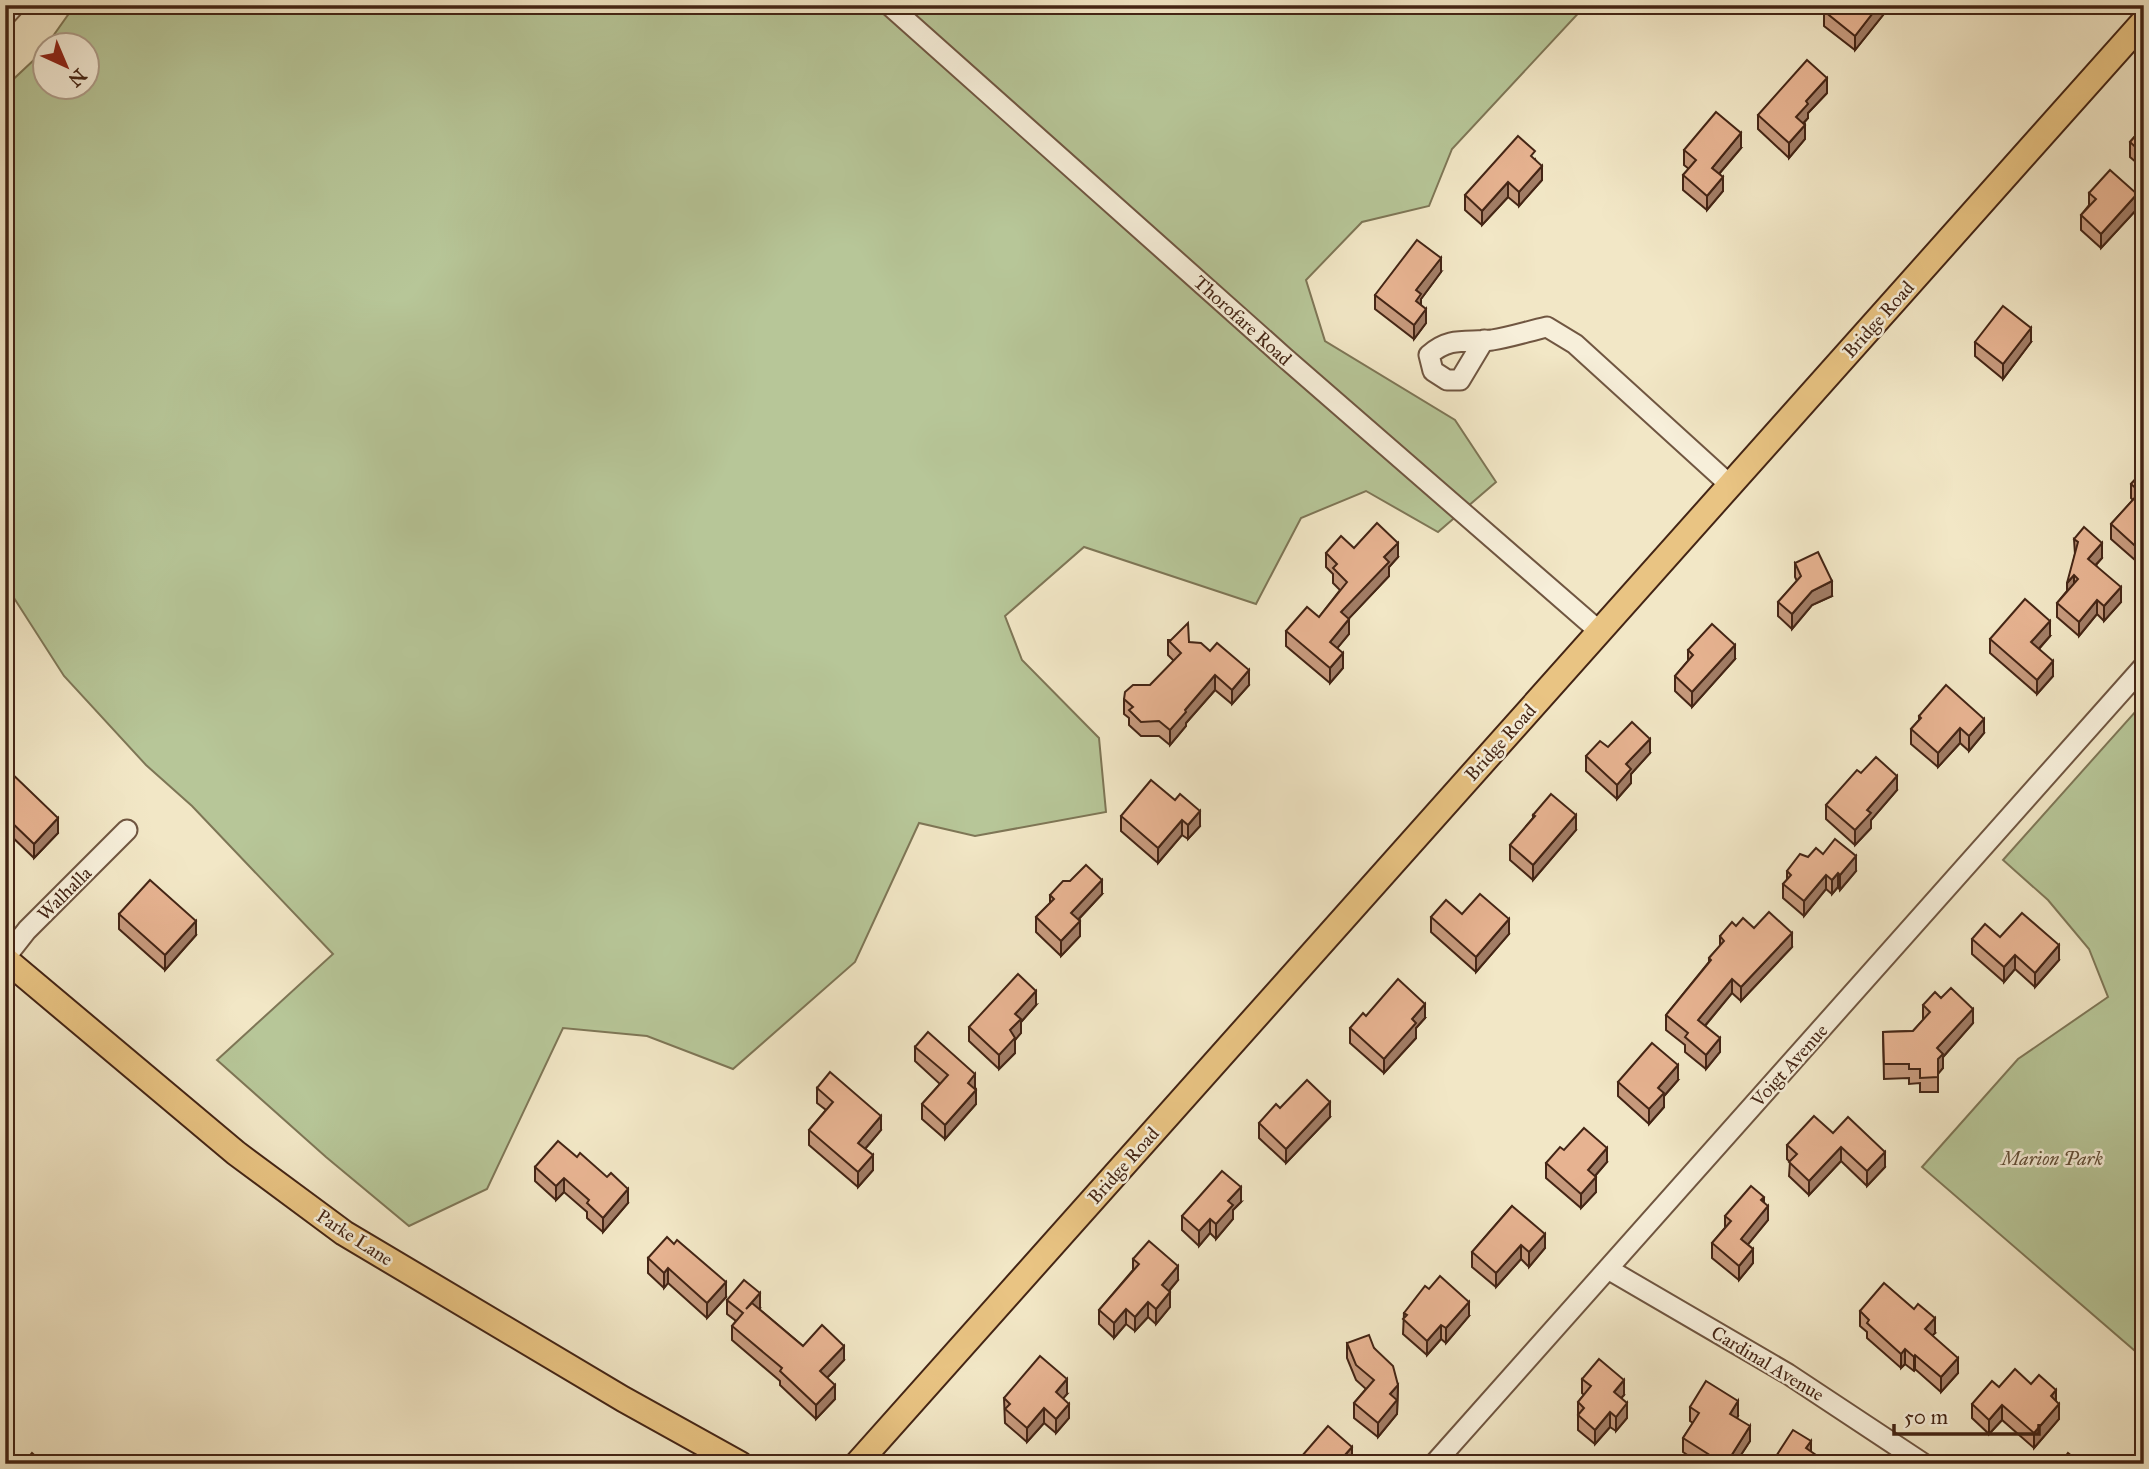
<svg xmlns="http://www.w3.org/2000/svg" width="2149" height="1469" viewBox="0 0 2149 1469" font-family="'IM FELL Great Primer',serif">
<rect width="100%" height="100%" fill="#f2e7c6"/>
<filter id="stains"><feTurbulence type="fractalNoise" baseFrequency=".00286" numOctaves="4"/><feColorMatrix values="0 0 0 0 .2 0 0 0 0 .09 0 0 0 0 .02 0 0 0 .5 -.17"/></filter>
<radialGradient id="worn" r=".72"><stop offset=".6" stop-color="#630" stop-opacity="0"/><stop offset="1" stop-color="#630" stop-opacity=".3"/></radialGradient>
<g fill="#b7c698" stroke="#7e7656" stroke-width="2">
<path d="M75,5h1511l-134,144 -23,57 -67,16 -56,58 19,61 130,79 41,62 -58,50 -72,-41 -65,27 -45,86 -172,-57 -79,69 17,44 77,78 7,74 -131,24 -56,-13 -64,139 -122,107 -86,-33 -84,-8 -76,161 -78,37 -83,-69 -109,-97 116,-106 -141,-148 -46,-41 -82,-89 -59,-92v-497l32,-30 9,-11v42h42v-42h-42z"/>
<path d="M2144,702v655h-2l-220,-190 96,-108 90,-62 -19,-48 -41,-49 -45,-40z"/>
</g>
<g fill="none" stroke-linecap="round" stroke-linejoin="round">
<defs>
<g id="minor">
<path d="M889,5l395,352 315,274"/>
<path d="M5,16l10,-11"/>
<path d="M1484,340l-24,40h-13l-14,-9 -4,-16c21,-19 38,-12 63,-15 19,-3 37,-9 55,-13l28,17 155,141"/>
<path d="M5,958l22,-28 100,-100"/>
<path d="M1608,1269l180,105 136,90"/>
<path d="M1434,1464l710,-798"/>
</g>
<g id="major">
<path d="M5,959l231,194 108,80 279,166 117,65"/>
<path d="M857,1464l1287,-1443"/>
</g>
</defs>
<use href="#minor" stroke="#705641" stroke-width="23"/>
<use href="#major" stroke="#442515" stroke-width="28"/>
<use href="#minor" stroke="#f7efda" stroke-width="19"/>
<use href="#major" stroke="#e9c483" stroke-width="24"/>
</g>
<g fill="#c79a7d" stroke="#442515" stroke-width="2">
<path d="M1829,5h62l-36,45 -31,-24v-15z"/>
<path d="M1827,93l-19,20v5l-4,5 1,16 -16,19 -31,-29v-14z"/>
<path d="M2144,111v58l-14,-12v-15l8,-9v-15z"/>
<path d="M1741,148l-22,26 4,17 -16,19 -24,-20v-15l6,-6 -5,-4v-15z"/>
<path d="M1535,159l7,21 -23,26 -11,-9 -26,28 -17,-15v-15z"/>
<path d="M2089,193l48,16 -36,39 -20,-18v-15l8,-10z"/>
<path d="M1441,272l-20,27v6l5,18 -12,16 -39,-30v-14z"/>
<path d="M1975,342h56l-28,37 -28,-23z"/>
<path d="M2144,470l-1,97 -32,-28v-15l22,-24 -2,-2v-14z"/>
<path d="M2074,539l28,19 -6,7 25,37 -17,19 -7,-7 -18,22 -22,-19v-14l10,-12 8,-37z"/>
<path d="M1354,548l44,9 -9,10v9l-41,43 1,15 -12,14 6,20 -13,15 -44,-37v-15l33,-14 21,-27 -7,-7v-9l-7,-7v-14z"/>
<path d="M1795,563l37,33 -20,9 -20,24 -14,-13v-14l19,-21 -2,-4z"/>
<path d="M2050,636l-11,13 14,27 -16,18 -47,-41v-14z"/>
<path d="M1168,640l21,2 60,43 -17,19 -17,-14 -29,33v3l-16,19 -11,-9h-18l-12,-11v-7l-5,-4v-15l26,-14 24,-24 -6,-6z"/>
<path d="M1688,650l47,9 -43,48 -17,-16v-15l13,-15z"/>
<path d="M1919,716l65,17 -15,18 -9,-8 -22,24 -27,-23v-15l8,-9z"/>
<path d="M1608,747l42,6 -19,21v9l-14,16 -31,-28v-15z"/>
<path d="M5,767l53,66 -24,25 -29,-28z"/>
<path d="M1861,773l36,17 -26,30v8l-16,17 -29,-26v-14z"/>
<path d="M1175,800l25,26 -12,13 -6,-4 -24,28 -37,-32v-15z"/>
<path d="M1533,815l43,15 -43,50 -23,-20v-15l23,-27z"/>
<path d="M1823,854l33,17 -16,19 -2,-3 -6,7 -6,-5 -22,27 -21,-18v-14l4,-4v-9l21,-14z"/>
<path d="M1102,894l-24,26 2,16 -19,20 -25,-24v-15l14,-14v-8z"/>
<path d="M119,914l77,21 -31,35 -46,-41z"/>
<path d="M1462,914l47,20 -33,38 -45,-40v-15z"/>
<path d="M1736,926l18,2 38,19 -51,54 -9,-8 -27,33 15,26 -14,17 -21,-17v-7l-19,-15v-15l43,-53v-4l11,-12v-10z"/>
<path d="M2000,937l59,23 -24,27 -20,-18 -11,13 -32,-28v-15z"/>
<path d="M1941,998l32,25 -30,34v11l-5,5v19h-18v-9l-11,1v-6l-25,1 -1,-47 30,-1 10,-11v-15z"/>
<path d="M1036,1005l-15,17v11l-6,7v13l-16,16 -30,-28v-14z"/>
<path d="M1366,1016l59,2 -9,10v10l-32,35 -34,-30v-15z"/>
<path d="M915,1047l60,41 1,16 -31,35 -23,-20v-15l18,-20 -25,-23z"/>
<path d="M1678,1080l-14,16v11l-15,17 -31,-28v-14z"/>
<path d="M817,1088l64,42 -16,19 8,21 -15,17 -49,-42v-15l17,-20 -9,-7z"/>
<path d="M1280,1108l50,9 -44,46 -27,-25v-15z"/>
<path d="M1833,1133l52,34 -18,19 -26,-25 -32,34 -20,-19 1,-14 -3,-3v-14z"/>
<path d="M1564,1150l43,12 -12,14 1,16 -15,16 -35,-30v-15z"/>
<path d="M535,1167l93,36 -25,29 -16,-14v-6l-23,-20 -8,8 -21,-19z"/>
<path d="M1241,1202l-8,8v9l-17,20 -6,-6 -11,13 -17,-16v-14z"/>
<path d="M1764,1202l4,18 -20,24 5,19 -14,17 -27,-22v-15l13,-15v-12z"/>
<path d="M1512,1206l33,42 -16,19 -8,-8 -25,28 -24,-20v-15z"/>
<path d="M648,1258l78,39 -19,21 -39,-35 -4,5 -16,-15z"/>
<path d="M1133,1259l45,21 -9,11 1,16 -14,17 -8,-7 -13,14 -9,-7 -12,14 -15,-14v-14l34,-40z"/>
<path d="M727,1300l33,8 -1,1 44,37 41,14 -17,18 8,21 -19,20 -36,-34v-4l-48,-41v-14l4,-5 -9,-7z"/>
<path d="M1860,1311l75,22 -3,2 26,38 -17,19 -26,-23 -1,2 -9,-7 -4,4 -34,-30v-6l-7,-6z"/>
<path d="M1404,1313l65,3 -23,27 -5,-4 -14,16 -24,-21z"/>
<path d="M1347,1343l27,5 24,37 -1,29 -19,23 -24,-19v-15l12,-14 -10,-9 -9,-22z"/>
<path d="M1582,1379l42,16 -3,3 6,20 -11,13 -6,-4 -15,17 -17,-14v-28l6,-7 -2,-2z"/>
<path d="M2031,1384l25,17 3,18 -25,29 -32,-28 -13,14 -17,-16v-14l27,-17z"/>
<path d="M1067,1394l-4,4 6,20 -13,15 -12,-10 -17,19 -22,-19 -1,-25z"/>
<path d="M1690,1407l48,9 -1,2 13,23 -15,23h-34l-18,-12v-14l10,-15 -3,-2z"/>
</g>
<g fill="#a27d66" stroke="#442515" stroke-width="2">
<path d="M1879,5h12l-36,45v-14z"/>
<path d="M1827,78v15l-19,20v5l-12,13v-14l10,-16z"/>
<path d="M1805,125v14l-16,19v-15z"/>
<path d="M1741,133v15l-29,34v-14z"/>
<path d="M1542,166v14l-23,26v-14z"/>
<path d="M1723,177v14l-16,19v-14z"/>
<path d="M1508,182v15l-26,28v-14z"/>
<path d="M2137,194v15l-36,39v-14z"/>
<path d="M1441,258v14l-20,27v10l-5,7v-26z"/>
<path d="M1426,309v14l-12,16v-14z"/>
<path d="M2031,328v14l-28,37v-15z"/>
<path d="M1398,543v14l-9,10v9l-48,51v-15l43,-55z"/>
<path d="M2102,543v15l-14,15v-14z"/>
<path d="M2074,575v15l-7,8v-15z"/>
<path d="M1832,581v15l-20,9 -20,24v-15l20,-23z"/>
<path d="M2121,587v15l-17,19v-15z"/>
<path d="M2097,600v14l-18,22v-14z"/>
<path d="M1349,619v15l-19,23v-15z"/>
<path d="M2050,621v15l-19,21v-15z"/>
<path d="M1735,645v14l-43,48v-15z"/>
<path d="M1343,653v15l-13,15v-15z"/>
<path d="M2053,661v15l-16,18v-14z"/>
<path d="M1249,670v15l-17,19v-14z"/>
<path d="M1215,675v15l-29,33v3l-16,19v-15l15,-20z"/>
<path d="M1984,719v14l-15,18v-15z"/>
<path d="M1960,728v15l-22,24v-14z"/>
<path d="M1650,739v14l-19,21v9l-14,16v-14l9,-21z"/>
<path d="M1897,776v14l-26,30v8l-16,17v-15l12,-20z"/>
<path d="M1200,811v15l-12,13v-14z"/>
<path d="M1576,815v15l-43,50v-15z"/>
<path d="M58,818v15l-24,25v-14z"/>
<path d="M1182,820v15l-24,28v-15z"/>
<path d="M1856,856v15l-16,19v-15z"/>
<path d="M1838,873v14l-6,7v-14z"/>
<path d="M1826,875v14l-22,27v-15z"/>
<path d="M1102,880v14l-31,33v-14z"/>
<path d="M1509,919v15l-33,38v-15z"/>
<path d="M196,921v14l-31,35v-15z"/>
<path d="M1080,921v15l-19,20v-15z"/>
<path d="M1792,933v14l-51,54v-14z"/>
<path d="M2059,945v15l-24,27v-14z"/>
<path d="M2015,955v14l-11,13v-15z"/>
<path d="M1732,979v14l-34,41v-14z"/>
<path d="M1036,991v14l-15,17v11l-6,7v13l-16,16v-14l16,-41z"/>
<path d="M1425,1004v14l-9,10v10l-32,35v-14l28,-40z"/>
<path d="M1973,1009v14l-30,34v11l-5,6 -1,-26z"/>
<path d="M1720,1038v14l-14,17v-14z"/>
<path d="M1678,1065v15l-14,16v11l-15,17v-15l9,-21z"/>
<path d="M975,1074v14l-7,9v-14z"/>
<path d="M976,1090v14l-31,35v-14z"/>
<path d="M1330,1102v15l-44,46v-14z"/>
<path d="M881,1116v14l-23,27v-14z"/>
<path d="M1841,1147v14l-32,34v-14z"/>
<path d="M1607,1148v14l-19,22v-14z"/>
<path d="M1885,1152v15l-18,19v-15z"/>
<path d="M873,1155v15l-15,17v-15z"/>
<path d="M1596,1177v15l-15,16v-14z"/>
<path d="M564,1178v14l-8,8v-14z"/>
<path d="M1241,1187v15l-8,8v9l-17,20v-15l12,-23z"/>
<path d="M628,1189v14l-25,29v-14z"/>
<path d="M1764,1197v14l4,-5v14l-27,33v-14z"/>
<path d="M1210,1219v14l-11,13v-15z"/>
<path d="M1545,1234v14l-16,19v-15z"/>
<path d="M1521,1245v14l-25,28v-14z"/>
<path d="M1753,1249v14l-14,17v-14z"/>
<path d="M1178,1266v14l-16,19v-14z"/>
<path d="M668,1268v15l-4,5v-15z"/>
<path d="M726,1282v15l-19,21v-15z"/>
<path d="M1170,1292v15l-14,17v-15z"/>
<path d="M760,1293v15l-14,15v-14z"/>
<path d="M1148,1302v15l-13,14v-14z"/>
<path d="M1469,1302v14l-23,27v-15z"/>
<path d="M1126,1309v15l-12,14v-15z"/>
<path d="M1935,1318v15l-10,10v-14z"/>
<path d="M1441,1325v14l-14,16v-14z"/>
<path d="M844,1346v14l-24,25v-14z"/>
<path d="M1905,1349v15l-4,4v-14z"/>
<path d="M1915,1355v14l-1,2v-14z"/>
<path d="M1958,1358v15l-17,19v-15z"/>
<path d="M1067,1379v15l-11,13v-15z"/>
<path d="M1624,1380v15l-10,11v-14z"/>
<path d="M835,1385v14l-19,20v-14z"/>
<path d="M1398,1385l-1,29 -19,23v-14l12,-29z"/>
<path d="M2056,1390v14l-5,-8z"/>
<path d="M1738,1401v15l-8,12v-14z"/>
<path d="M1627,1403v15l-11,13v-14z"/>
<path d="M1069,1404v14l-13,15v-14z"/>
<path d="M2059,1404v15l-25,29v-15z"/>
<path d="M2002,1405v15l-13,14v-14z"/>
<path d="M1044,1408v15l-17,19v-14z"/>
<path d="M1610,1412v15l-15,17v-14z"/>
<path d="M1750,1426v15l-15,23h-9z"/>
<path d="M1811,1441v15l-5,-8z"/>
<path d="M1352,1447v14l-2,3h-13z"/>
</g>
<g fill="#e7b391" stroke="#442515" stroke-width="2">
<path d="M1829,5h50l-24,31 -31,-25z"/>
<path d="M1807,60l20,18 -21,23 2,3 -12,13 9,8 -16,18 -31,-28z"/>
<path d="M2144,111v13l-6,-6z"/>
<path d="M1716,112l25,21 -29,35 11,9 -16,19 -24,-21 13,-15 -12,-10z"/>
<path d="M2144,126v29l-14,-13z"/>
<path d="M1518,136l17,15 -4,5 11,10 -23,26 -11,-10 -26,29 -17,-16z"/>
<path d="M2110,170l27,24 -36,40 -20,-19 15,-16 -7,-6z"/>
<path d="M1417,240l24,18 -25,32 5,4 -5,7 10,8 -12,16 -39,-30z"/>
<path d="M2003,306l28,22 -28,36 -28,-22z"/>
<path d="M2144,470v82l-1,1 -32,-29 29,-32 -9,-8z"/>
<path d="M1377,523l21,20 -14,14 5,5 -48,50 8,7 -19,23 13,11 -13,15 -44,-37 21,-24 12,10 28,-35 -14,-14 4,-4 -11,-11 15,-17 13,12z"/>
<path d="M2084,527l18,16 -14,16 33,28 -17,19 -7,-6 -18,22 -22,-19 21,-24 -4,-4 -7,8 11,-41 -4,-3z"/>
<path d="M1818,552l14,29 -20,10 -20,23 -14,-12 23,-26 -6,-13z"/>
<path d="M2025,599l25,22 -19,21 22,19 -16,19 -47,-41z"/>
<path d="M1188,623l1,19 12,1 9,8 7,-8 32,27 -17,20 -17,-15 -30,35 1,2 -16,18 -11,-9 -18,1 -12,-12 4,-3 -9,-8 1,-7 8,-7h17l31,-32 -13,-13 2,1z"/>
<path d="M1712,624l23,21 -43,47 -17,-16 18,-21 -5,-5z"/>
<path d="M1946,685l38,34 -15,17 -9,-8 -22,25 -27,-24 10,-11 -2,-2z"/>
<path d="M1632,722l18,17 -24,25 5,5 -14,16 -31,-29 14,-15 8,6z"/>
<path d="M1876,757l21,19 -30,34 4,3 -16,17 -29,-25 31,-35 4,3z"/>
<path d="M5,767l53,51 -24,26 -29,-28z"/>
<path d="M1151,780l24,20 5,-6 20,17 -12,14 -6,-5 -24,28 -37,-32z"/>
<path d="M1551,794l25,21 -43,50 -23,-20 25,-29 -2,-1z"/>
<path d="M1835,839l21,17 -16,19 -2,-2 -6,7 -6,-5 -22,26 -21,-17 8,-9 -4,-4 13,-17 8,3 8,-9 7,6z"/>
<path d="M1086,865l16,15 -31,33 9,8 -19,20 -25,-24 18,-18 -4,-4 13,-14h7z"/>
<path d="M150,880l46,41 -31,34 -46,-41z"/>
<path d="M1480,894l29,25 -33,38 -45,-40 15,-17 16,14z"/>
<path d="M1769,912l23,21 -51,54 -9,-8 -34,41 22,18 -14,17 -21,-18 3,-4 -22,-18 45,-55 -2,-2 15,-17 -4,-5 12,-14 4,4 7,-8 11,10z"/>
<path d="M2022,913l37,32 -24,28 -20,-18 -11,12 -32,-28 13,-15 15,13z"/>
<path d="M1018,974l18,17 -21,23 6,5 -11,11 5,8 -16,17 -30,-28z"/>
<path d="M1398,979l27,25 -13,15 4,4 -32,36 -34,-31 13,-15 3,3z"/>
<path d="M1951,988l22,21 -36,39 6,6 -5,5v18l-18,1v-9h-11v-5h-25l-1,-32 30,-1 17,-19 -7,-7 12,-13 6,6z"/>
<path d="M928,1032l47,42 -7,9 8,7 -31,35 -23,-21 26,-29 -33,-28z"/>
<path d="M1652,1043l26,22 -20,23 6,5 -15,16 -31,-27z"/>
<path d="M830,1072l51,44 -23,27 15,12 -15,17 -49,-42 24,-28 -16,-14z"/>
<path d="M1307,1080l23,22 -44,47 -27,-26 17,-19 4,4z"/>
<path d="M1814,1116l19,17 15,-16 37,35 -18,19 -26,-24 -32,34 -20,-19 8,-8 -10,-9z"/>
<path d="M1584,1128l23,20 -19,22 8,7 -15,17 -35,-31 14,-16 4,3z"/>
<path d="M558,1141l19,16 3,-4 27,24 4,-4 17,16 -25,29 -16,-15 2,-3 -25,-22 -8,8 -21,-19z"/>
<path d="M1222,1171l19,16 -13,14 5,4 -17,19 -6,-5 -11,12 -17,-15z"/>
<path d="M1751,1186l13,11 -3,3 7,6 -27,33 12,10 -14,17 -27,-23 19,-22 -6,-5z"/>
<path d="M1512,1206l33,28 -16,18 -8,-7 -25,28 -24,-21z"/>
<path d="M667,1237l7,7 3,-4 49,42 -19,21 -39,-35 -4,5 -16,-15z"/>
<path d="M1149,1241l29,25 -16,19 8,7 -14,17 -8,-7 -13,15 -9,-8 -12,14 -15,-13 40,-46 -6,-5z"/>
<path d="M1440,1276l29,26 -23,26 -5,-3 -14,16 -24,-22 4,-4 -3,-2 21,-27 4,3z"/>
<path d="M744,1280l16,13 -14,16 6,-6 51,43 19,-21 22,21 -24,25 15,14 -19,20 -36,-34 2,-3 -50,-42 11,-13 -16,-13z"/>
<path d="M1884,1283l30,26 4,-5 17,14 -10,11 33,29 -17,19 -26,-22 -1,2 -9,-8 -4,5 -34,-31 2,-3 -9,-9z"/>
<path d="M1369,1335l5,13 19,18 5,19 -8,9 7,6 -19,23 -24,-20 20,-23 -18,-15 -9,-22z"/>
<path d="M1040,1356l27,23 -11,13 13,12 -13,15 -12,-11 -17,20 -22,-19 5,-5 -6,-6z"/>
<path d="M1599,1359l25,21 -10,12 13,11 -11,14 -6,-5 -15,18 -17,-15 6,-7 -6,-6 13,-16 -9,-7z"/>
<path d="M2015,1369l16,15 8,-9 17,15 -5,6 8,8 -25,29 -32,-28 -13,15 -17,-16 20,-23 7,6z"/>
<path d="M1706,1381l32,20 -8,13 20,12 -24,38h-2l-41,-26 16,-25 -9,-6z"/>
<path d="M1328,1426l24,21 -15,17h-42z"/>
<path d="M1793,1430l18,11 -5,7 23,16h-58z"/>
<path d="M5,1450l16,14h-16z"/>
<path d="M32,1453l12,11h-21z"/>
<path d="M2068,1453l14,11h-22z"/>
</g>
<g text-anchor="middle" stroke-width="5" stroke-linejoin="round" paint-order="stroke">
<g font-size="19" fill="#442515" stroke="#f7efda">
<text transform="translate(1878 319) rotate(-48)" y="7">Bridge Road</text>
<text transform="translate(1243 320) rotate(42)" y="7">Thorofare Road</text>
<text transform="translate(1500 742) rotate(-48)" y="7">Bridge Road</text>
<text transform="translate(64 893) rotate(-45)" y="7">Walhalla</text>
<text transform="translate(1789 1065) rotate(-48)" y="7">Voigt Avenue</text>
<text transform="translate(1123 1165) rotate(-48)" y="7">Bridge Road</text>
<text transform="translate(355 1237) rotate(33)" y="7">Parke Lane</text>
<text transform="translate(1768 1363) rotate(31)" y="7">Cardinal Avenue</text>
</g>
<g font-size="19" font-style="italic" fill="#614d36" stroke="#f7efda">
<text x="2052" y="1165">Marion Park</text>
</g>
</g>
<rect width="2149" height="1469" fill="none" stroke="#f2e7c6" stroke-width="28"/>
<rect x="7" y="7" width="2135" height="1455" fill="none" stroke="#442515" stroke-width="3.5"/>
<rect x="14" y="14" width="2121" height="1441" fill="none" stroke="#442515" stroke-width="2"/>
<g transform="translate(66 66) rotate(136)"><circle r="33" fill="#f7efda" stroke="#af9e8b" stroke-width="2"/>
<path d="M0-5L12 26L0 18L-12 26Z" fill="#8f2418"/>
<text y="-10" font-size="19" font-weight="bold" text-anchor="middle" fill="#442515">N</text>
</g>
<path d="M1894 1424v10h145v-10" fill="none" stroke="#442515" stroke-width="3.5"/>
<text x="1904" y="1424" font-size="21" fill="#442515" stroke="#f7efda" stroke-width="5" paint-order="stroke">50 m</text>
<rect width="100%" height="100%" filter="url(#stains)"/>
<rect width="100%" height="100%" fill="url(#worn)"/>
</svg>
